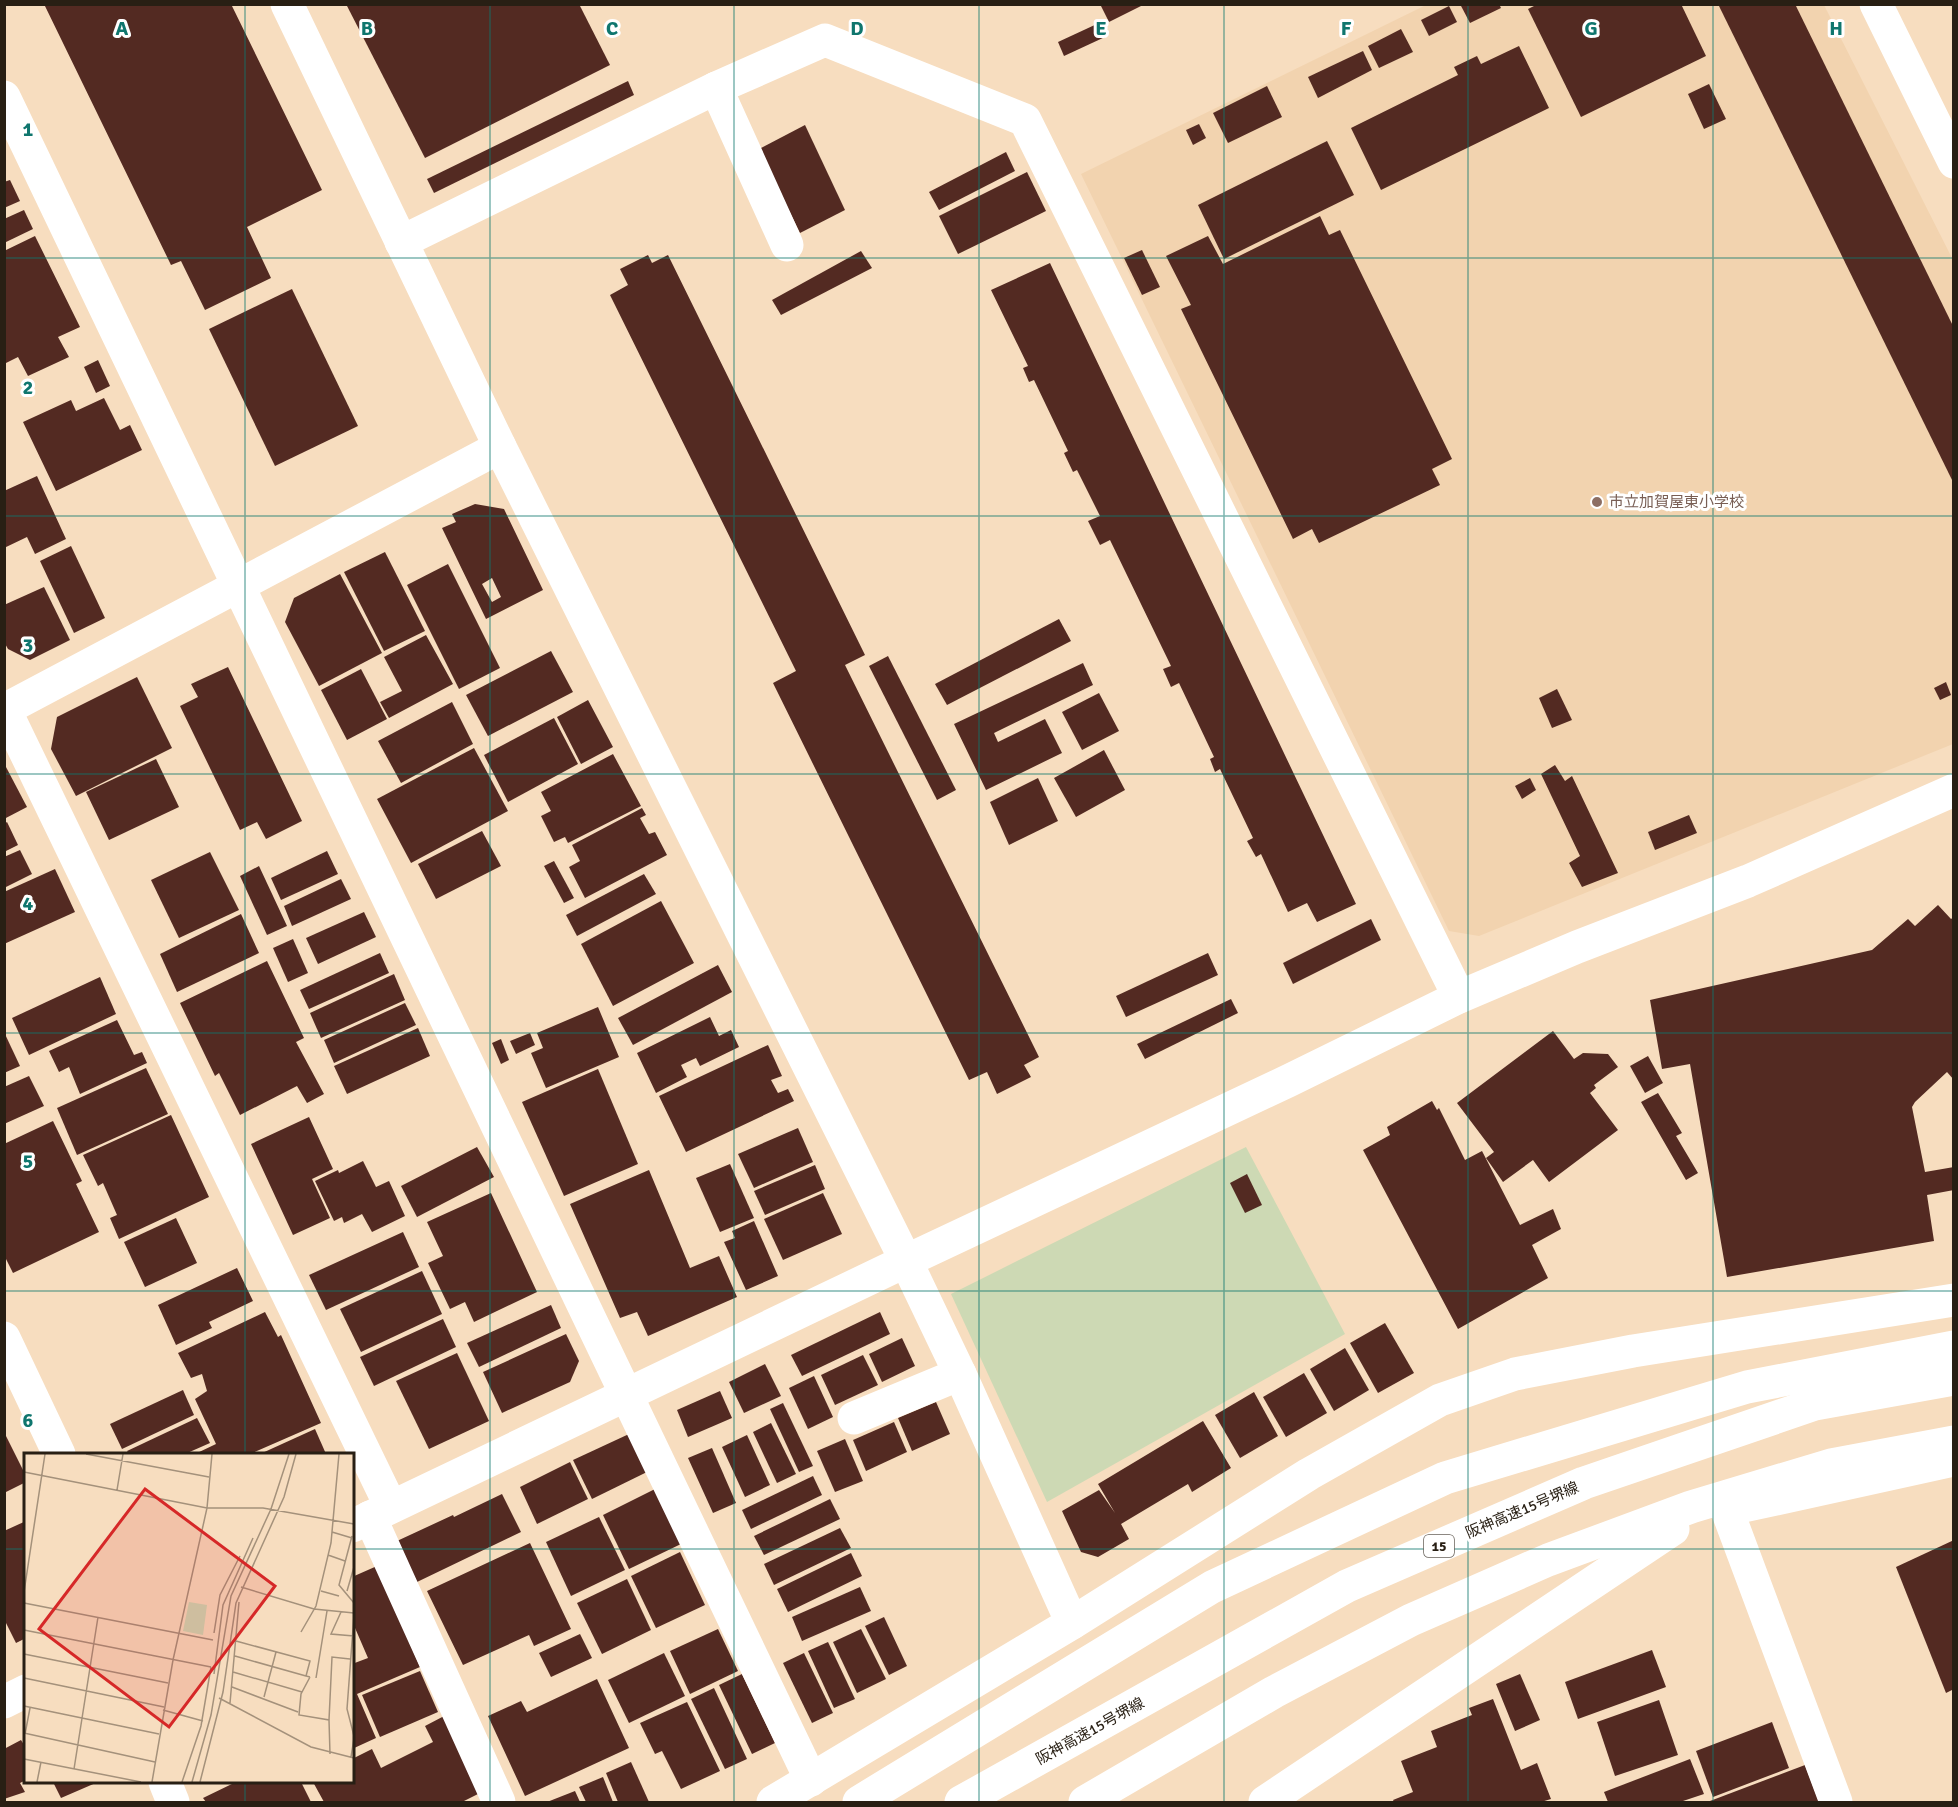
<svg xmlns="http://www.w3.org/2000/svg" width="1958" height="1807" viewBox="0 0 1958 1807" font-family="Signika,'Noto Sans JP',sans-serif">
<rect width="100%" height="100%" fill="#f7ddbf"/>
<path fill="#f2d3af" d="M1426,5h398l129,255v484l-474,192 -30,-5 -368,-757z"/>
<path fill="#cdd9b4" d="M1246,1147l99,187 -298,168 -96,-208z"/>
<g fill="#532a22" fill-rule="evenodd">
<path d="M44,4h187l91,186 -75,37 24,51 -66,32 -24,-49 -10,4z"/>
<path d="M346,4h233l31,61 -185,93z"/>
<path d="M1100,4h45l-36,18z"/>
<path d="M1460,4h39l2,4 -31,15z"/>
<path d="M1538,4h143l25,52 -125,61 -53,-108z"/>
<path d="M1718,4h77l159,324v156z"/>
<path d="M1449,6l8,16 -28,14 -8,-16z"/>
<path d="M1099,23l6,14 -41,19 -6,-14z"/>
<path d="M1401,29l12,23 -34,16 -11,-22z"/>
<path d="M1519,46l30,62 -168,82 -30,-62 107,-53 -4,-8 23,-11 4,8z"/>
<path d="M1363,51l9,19 -54,28 -10,-21z"/>
<path d="M628,81l6,14 -200,98 -7,-14z"/>
<path d="M1709,84l17,35 -22,10 -16,-35z"/>
<path d="M1267,86l15,31 -54,26 -15,-30z"/>
<path d="M1199,124l7,14 -13,7 -7,-15z"/>
<path d="M805,125l40,85 -45,23 -41,-84z"/>
<path d="M1327,141l27,54 -130,64 -26,-54z"/>
<path d="M1006,152l9,19 -76,39 -10,-18z"/>
<path d="M1027,172l19,39 -88,43 -19,-38z"/>
<path d="M10,180l10,21 -16,7v-26z"/>
<path d="M24,210l9,19 -29,14v-24z"/>
<path d="M1320,216l9,19 11,-5 112,229 -20,10 8,16 -121,58 -7,-14 -19,10 -112,-230 10,-4 -25,-49 42,-20 15,28z"/>
<path d="M35,236l45,91 -22,10 11,20 -41,19 -10,-19 -14,7v-113z"/>
<path d="M1142,250l18,37 -18,8 -18,-37z"/>
<path d="M861,251l11,17 -91,47 -9,-15z"/>
<path d="M648,255l4,8 16,-8 197,400 -20,10 194,392 -15,8 7,12 -34,17 -10,-22 -18,8 -196,-397 23,-12 -186,-376 18,-10 -8,-16z"/>
<path d="M1050,263l306,641 -39,18 -10,-19 -19,9 -27,-58 -5,3 -9,-16 6,-3 -33,-69 -5,3 -5,-13 4,-2 -35,-74 -8,4 -8,-18 8,-3 -61,-126 -10,5 -12,-24 12,-5 -23,-46 -4,2 -9,-19 4,-2 -34,-71 -5,2 -6,-14 5,-2 -37,-76z"/>
<path d="M292,289l66,137 -83,40 -66,-137z"/>
<path d="M98,360l12,26 -14,7 -12,-26z"/>
<path d="M104,398l16,32 10,-5 12,25 -86,41 -33,-69 48,-22 5,11z"/>
<path d="M37,476l29,63 -31,15 -8,-17 -23,11v-57z"/>
<path d="M475,504l29,5 39,81 -57,29 -44,-91 14,-6 -4,-8zM492,578l9,19 -9,5 -10,-18z"/>
<path d="M71,546l34,72 -31,15 -34,-72z"/>
<path d="M385,552l40,79 -41,20 -40,-79z"/>
<path d="M448,564l52,104 -41,21 -52,-104z"/>
<path d="M340,574l42,79 -63,33 -34,-64 9,-24z"/>
<path d="M44,587l26,53 -40,20 -22,-11 -4,-7v-37z"/>
<path d="M1059,619l12,22 -124,64 -12,-21z"/>
<path d="M426,635l27,49 -64,34 -9,-16 22,-11 -18,-34z"/>
<path d="M551,651l22,41 -85,44 -22,-41z"/>
<path d="M888,656l68,134 -19,10 -68,-134z"/>
<path d="M1083,663l10,22 -99,48 4,9 47,-23 17,34 -76,37 -32,-66z"/>
<path d="M228,667l74,154 -36,18 -9,-17 -17,8 -60,-124 18,-9 -7,-13z"/>
<path d="M361,669l26,50 -40,21 -26,-50z"/>
<path d="M137,677l35,71 -96,48 -25,-47 6,-32z"/>
<path d="M1946,682l5,13 -11,5 -6,-12z"/>
<path d="M1557,689l15,31 -20,8 -13,-30z"/>
<path d="M1099,693l20,38 -37,19 -20,-38z"/>
<path d="M588,700l25,47 -32,17 -24,-47z"/>
<path d="M452,702l21,42 -72,39 -23,-42z"/>
<path d="M554,718l24,46 -70,38 -24,-47z"/>
<path d="M474,748l34,63 -97,52 -34,-64z"/>
<path d="M1104,750l21,40 -49,27 -22,-39z"/>
<path d="M613,754l28,52 -73,37 -3,-6 -11,5 -13,-26 10,-5 -10,-19z"/>
<path d="M156,759l23,48 -70,33 -23,-48z"/>
<path d="M1555,765l10,16 7,-5 46,97 -36,14 -13,-24 11,-7 -39,-82z"/>
<path d="M4,767h2l21,40 -23,12z"/>
<path d="M1038,778l20,43 -49,24 -19,-43z"/>
<path d="M1530,778l6,12 -14,9 -7,-13z"/>
<path d="M642,808l4,7 -6,3 9,16 6,-2 12,23 -82,43 -16,-31 11,-6 -8,-16z"/>
<path d="M1689,815l8,18 -42,17 -7,-18z"/>
<path d="M7,822l11,23 -14,7v-28z"/>
<path d="M482,831l19,35 -65,33 -18,-35z"/>
<path d="M20,850l12,24 -28,14v-31z"/>
<path d="M327,851l11,23 -57,26 -10,-22z"/>
<path d="M210,852l29,58 -60,28 -28,-58z"/>
<path d="M554,861l20,37 -10,5 -20,-37z"/>
<path d="M259,866l28,60 -20,9 -27,-59z"/>
<path d="M55,869l20,43 -71,32v-52z"/>
<path d="M644,874l12,20 -79,42 -11,-21z"/>
<path d="M341,879l10,20 -59,27 -8,-20z"/>
<path d="M661,901l33,62 -81,43 -32,-62z"/>
<path d="M1938,905l13,14 3,-2v163l-7,-8 -32,30 -3,5 13,65 29,-5v23l-27,5 7,46 -207,36 -37,-213 -28,5 -12,-69 222,-50 36,-31 7,7z"/>
<path d="M364,912l12,25 -58,27 -12,-26z"/>
<path d="M241,914l18,39 -82,39 -17,-38z"/>
<path d="M1371,919l10,21 -88,44 -10,-21z"/>
<path d="M293,939l15,34 -20,9 -15,-34z"/>
<path d="M380,953l9,20 -80,36 -9,-19z"/>
<path d="M1208,953l10,22 -92,42 -10,-21z"/>
<path d="M267,961l37,77 -8,4 28,52 -17,9 -10,-17 -57,29 -21,-42 -4,3 -35,-73z"/>
<path d="M718,965l14,27 -99,53 -15,-27z"/>
<path d="M394,974l11,26 -84,38 -11,-25z"/>
<path d="M100,977l16,37 -87,41 -17,-37z"/>
<path d="M1231,999l7,14 -93,46 -8,-15z"/>
<path d="M405,1003l11,22 -82,38 -10,-23z"/>
<path d="M598,1007l21,50 -73,31 -15,-35 12,-5 -6,-15z"/>
<path d="M710,1017l9,19 12,-6 8,17 -39,19 -4,-8 -15,7 6,12 -31,16 -19,-40z"/>
<path d="M117,1020l17,35 8,-3 5,11 -67,31 -11,-27 -10,5 -10,-21z"/>
<path d="M418,1028l12,28 -83,38 -13,-28z"/>
<path d="M1553,1031l21,28 9,-6 25,1 10,13 -24,18 2,3 -6,5 28,37 -69,52 -16,-22 -30,22 -17,-24 8,-6 -37,-49z"/>
<path d="M4,1032l16,34 -16,7z"/>
<path d="M530,1033l5,12 -19,9 -6,-13z"/>
<path d="M501,1039l8,21 -8,4 -9,-21z"/>
<path d="M768,1045l14,31 -11,4 7,13 10,-4 6,12 -108,51 -27,-56z"/>
<path d="M1648,1056l15,27 -18,10 -15,-27z"/>
<path d="M146,1068l22,46 -91,41 -20,-47z"/>
<path d="M598,1069l40,95 -74,32 -42,-94z"/>
<path d="M29,1076l15,30 -40,18v-37z"/>
<path d="M1658,1093l24,40 -6,3 22,37 -12,7 -45,-78z"/>
<path d="M1432,1101l5,9 2,-2 26,52 17,-9 38,74 33,-16 8,20 -29,16 16,33 -90,51 -95,-179 27,-15 -3,-8z"/>
<path d="M171,1115l38,82 -90,42 -9,-21 7,-3 -14,-32 -5,3 -15,-31z"/>
<path d="M309,1117l24,52 -21,10 18,39 -37,17 -42,-91z"/>
<path d="M53,1121l29,60 -6,3 23,48 -86,41 -9,-18v-111z"/>
<path d="M798,1128l15,34 -59,26 -16,-34z"/>
<path d="M477,1147l17,30 -77,40 -16,-31z"/>
<path d="M363,1161l13,26 13,-6 16,35 -33,16 -10,-18 -18,9 -2,-6 -8,4 -19,-40 23,-11 1,3z"/>
<path d="M730,1164l24,54 -34,14 -24,-54z"/>
<path d="M815,1165l10,24 -60,26 -11,-24z"/>
<path d="M649,1170l41,98 29,-12 18,41 -89,39 -11,-24 -17,6 -50,-114z"/>
<path d="M1247,1174l15,31 -17,8 -15,-30z"/>
<path d="M491,1193l46,99 -63,30 -9,-20 -15,7 -22,-46 15,-7 -16,-34z"/>
<path d="M823,1193l19,41 -59,26 -19,-41z"/>
<path d="M176,1218l21,45 -52,24 -21,-45z"/>
<path d="M754,1221l24,55 -32,14 -22,-48 11,-4 -3,-7z"/>
<path d="M403,1232l16,35 -93,43 -17,-35z"/>
<path d="M237,1268l16,33 -44,21 3,6 -36,17 -18,-40z"/>
<path d="M422,1271l20,43 -81,38 -21,-43z"/>
<path d="M551,1305l10,23 -82,39 -12,-24z"/>
<path d="M265,1312l13,25 3,-2 40,88 -71,31h-55l21,-10 -21,-45 12,-8 -5,-17 -11,4 -13,-25z"/>
<path d="M880,1312l10,22 -88,42 -11,-21z"/>
<path d="M443,1319l13,28 -82,39 -14,-29z"/>
<path d="M1385,1323l29,50 -36,20 -28,-50z"/>
<path d="M566,1334l13,27 -9,21 -68,31 -19,-41z"/>
<path d="M902,1338l13,28 -33,16 -13,-28z"/>
<path d="M1345,1348l24,42 -35,21 -24,-42z"/>
<path d="M457,1353l32,68 -60,28 -33,-68z"/>
<path d="M863,1355l15,30 -43,20 -14,-30z"/>
<path d="M765,1364l16,32 -37,17 -15,-31z"/>
<path d="M1304,1373l23,40 -41,24 -23,-40z"/>
<path d="M814,1376l19,41 -25,12 -19,-41z"/>
<path d="M183,1390l11,25 -72,34 -12,-25z"/>
<path d="M720,1391l12,27 -44,19 -11,-27z"/>
<path d="M1254,1392l24,44 -38,22 -25,-43z"/>
<path d="M936,1402l14,32 -38,17 -14,-33z"/>
<path d="M783,1403l30,63 -14,6 -29,-63z"/>
<path d="M197,1418l13,25 -25,11h-56l-2,-3z"/>
<path d="M1203,1421l28,47 -39,24 -4,-8 -67,40 8,15 -31,18 -17,-5 -19,-41 37,-21 16,23 -17,-29z"/>
<path d="M894,1422l13,30 -41,19 -13,-31z"/>
<path d="M771,1423l25,51 -19,9 -24,-51z"/>
<path d="M315,1429l11,25h-66z"/>
<path d="M4,1432l22,44v6l-22,11z"/>
<path d="M629,1434l18,38 -55,27 -19,-39z"/>
<path d="M747,1435l23,50 -25,12 -23,-50z"/>
<path d="M845,1439l18,42 -28,11 -18,-41z"/>
<path d="M712,1448l24,55 -23,10 -25,-55z"/>
<path d="M570,1462l18,37 -51,25 -17,-37z"/>
<path d="M813,1476l9,19 -71,34 -9,-19z"/>
<path d="M655,1489l26,55 -52,25 -26,-54z"/>
<path d="M502,1494l19,38 -104,50 -20,-41 56,-26 1,2z"/>
<path d="M830,1499l10,20 -76,36 -10,-19z"/>
<path d="M599,1517l26,53 -54,26 -25,-54z"/>
<path d="M26,1521v117l-10,5 -12,-24v-88z"/>
<path d="M840,1528l11,20 -77,37 -10,-21z"/>
<path d="M1954,1540v149l-8,4 -50,-126z"/>
<path d="M530,1543l41,86 -37,17 -5,-11 -66,30 -36,-74z"/>
<path d="M680,1552l25,53 -49,23 -25,-52z"/>
<path d="M851,1553l11,23 -74,36 -11,-23z"/>
<path d="M377,1566l43,101 -63,27 19,44 -24,11v-85l16,-6 -16,-37v-44z"/>
<path d="M627,1579l24,51 -49,24 -25,-51z"/>
<path d="M860,1587l11,24 -69,30 -10,-24z"/>
<path d="M884,1617l23,49 -18,9 -24,-49z"/>
<path d="M718,1629l20,42 -48,23 -20,-43z"/>
<path d="M861,1629l25,50 -29,14 -24,-51z"/>
<path d="M580,1634l12,24 -41,19 -12,-24z"/>
<path d="M828,1642l27,57 -21,9 -26,-57z"/>
<path d="M1652,1650l14,37 -88,32 -13,-37z"/>
<path d="M664,1653l21,43 -56,27 -21,-43z"/>
<path d="M804,1653l29,60 -21,10 -29,-60z"/>
<path d="M420,1671l18,41 -58,25 -18,-42z"/>
<path d="M742,1674l33,69 -23,11 -33,-69z"/>
<path d="M1520,1674l20,46 -25,11 -19,-47z"/>
<path d="M597,1679l32,69 -104,48 -37,-80 33,-15 6,11z"/>
<path d="M714,1688l33,71 -22,10 -34,-70z"/>
<path d="M1493,1699l28,71 16,-7 14,36 -10,3h-147l-1,-2 20,-8 -12,-31 36,-14 -6,-16 41,-16 -3,-7z"/>
<path d="M1659,1700l19,55 -63,21 -18,-54z"/>
<path d="M687,1702l33,69 -39,18 -19,-38 -7,3 -15,-31z"/>
<path d="M446,1715l38,76 -22,11h-138l-11,-20h39v-23l20,-10 9,19 52,-26 -8,-16z"/>
<path d="M1772,1722l17,46 -76,29 -17,-46z"/>
<path d="M21,1740l5,8v32l-6,3 5,9 -21,7v-50z"/>
<path d="M1690,1759l14,35 -24,8h-72l-4,-10z"/>
<path d="M631,1762l18,40h-31l-12,-29z"/>
<path d="M1805,1765l14,37h-108l-1,-1z"/>
<path d="M603,1777l10,25h-27l-7,-15z"/>
<path d="M53,1782h45l-37,16z"/>
<path d="M236,1782h65l10,20h-105l-3,-4z"/>
<path d="M575,1791l5,11h-33z"/>
</g>
<g fill="none" stroke-linecap="round" stroke-linejoin="round">
<g stroke="#fff" stroke-width="33">
<path d="M287,4l213,443 406,814 54,113 112,249"/>
<path d="M1876,4l78,158"/>
<path d="M716,88l109,-48 200,80 434,877"/>
<path d="M4,97l807,1683"/>
<path d="M401,242l315,-154 71,157"/>
<path d="M4,708l387,799"/>
<path d="M4,710l496,-263"/>
<path d="M4,1338l55,116"/>
<path d="M854,1418l106,-44"/>
<path d="M1730,1509l224,-49"/>
<path d="M1727,1510l109,292"/>
<path d="M370,1517l129,285"/>
<path d="M352,1526l554,-265 382,-180 171,-84 118,-50 171,-66 206,-91"/>
<path d="M4,1702l22,-11"/>
<path d="M165,1782l8,20"/>
<path d="M773,1802l299,-179 237,-149 131,-74 75,-26 118,-23 321,-51"/>
<path d="M859,1802l353,-215 233,-109 302,-91 207,-40"/>
<path d="M1265,1802l408,-273"/>
</g>
<g stroke="#fff" stroke-width="33">
<path d="M961,1802l386,-216 237,-103 231,-79 139,-25"/>
<path d="M1085,1802l189,-110 137,-72 137,-60 143,-53 140,-42 123,-23"/>
</g>
</g>
<path fill="none" stroke="#0f766e" stroke-width="1.5" stroke-opacity="0.55" d="M245,4v1450M490,4v1798M734,4v1798M979,4v1798M1224,4v1798M1468,4v1798M1713,4v1798M4,258h1950M4,516h1950M4,774h1950M4,1033h1950M4,1291h1950M4,1549h22M352,1549h1602M245,1782v20"/>
<circle fill="#8d6e63" stroke="#fff" stroke-width="2" cx="1597" cy="502" r="6"/>
<g text-anchor="middle" stroke-width="6" stroke-linejoin="round" paint-order="stroke">
<rect fill="#fff" stroke="#68625a" stroke-width="1.5" x="1424" y="1535" width="30" height="22" rx="4.5"/>
<g font-size="14" font-weight="bold" fill="#281f14">
<text x="1439" y="1551">15</text>
</g>
<g font-size="15" fill="#785e54" stroke="#fff" text-anchor="start">
<text x="1609" y="507">市立加賀屋東小学校</text>
</g>
<g font-size="15" fill="#281f14" stroke="#fff">
<text transform="translate(1522 1510) rotate(-23)" y="5">阪神高速15号堺線</text>
<text transform="translate(1090 1731) rotate(-29)" y="5">阪神高速15号堺線</text>
</g>
</g>
<g transform="translate(24 1453)">
<rect width="330" height="330" fill="#f7ddbf"/>
<path d="M165,149l18,3 -4,30 -20,-4z" fill="#cdd9b4"/>
<path fill="none" stroke="#a4917b" stroke-width="1.5" d="M62,1l123,23M0,19l183,36h56l91,16M93,37l6,-36M308,79l20,6M328,83l-13,49 15,18M304,102l17,6M217,134l73,22 40,4M297,138l18,5M323,138l7,-24M0,139l21,-138M0,150l189,37M317,159l-10,22 23,2M330,162l-7,94 7,27M0,177l187,37M277,179l15,-26 15,-63 8,-89M190,180l6,-38 20,-39M212,188l74,20 -4,15 4,1M0,201l144,29M211,203l71,20M209,219l69,20M190,221l9,-69 30,-67M286,224l-9,17 -2,21 30,5 1,34M0,225l140,29M292,225l11,-67M208,234l66,25M240,244l12,-45M195,245l92,49 43,11M206,250l9,-101M0,253l135,28M139,257l40,11M305,267l3,-63 18,2M0,280l131,29M1,281l5,-26M327,304l3,-19M0,306l117,23M50,316l24,-152M13,329l4,-20M128,329l21,-122 34,-152 5,-54M158,329l19,-56 10,-59M168,329l19,-67 20,-119 40,-87 18,-55M176,329l23,-90 13,-89 48,-106 12,-43"/>
<path fill="#d62828" fill-opacity="0.15" stroke="#d62828" stroke-width="3" d="M121,36l130,97 -106,141 -130,-98z"/>
<rect width="330" height="330" fill="none" stroke="#281f14" stroke-width="3"/>
</g>
<g font-size="20" text-anchor="middle" font-weight="bold" fill="#0f766e" stroke="#fff" stroke-width="6" stroke-linejoin="round" paint-order="stroke">
<text x="122" y="35">A</text>
<text x="367" y="35">B</text>
<text x="612" y="35">C</text>
<text x="857" y="35">D</text>
<text x="1101" y="35">E</text>
<text x="1346" y="35">F</text>
<text x="1591" y="35">G</text>
<text x="1836" y="35">H</text>
<text x="28" y="136">1</text>
<text x="28" y="394">2</text>
<text x="28" y="652">3</text>
<text x="28" y="910">4</text>
<text x="28" y="1168">5</text>
<text x="28" y="1427">6</text>
</g>
<rect width="1958" height="1807" fill="none" stroke="#281f14" stroke-width="12"/>
</svg>
